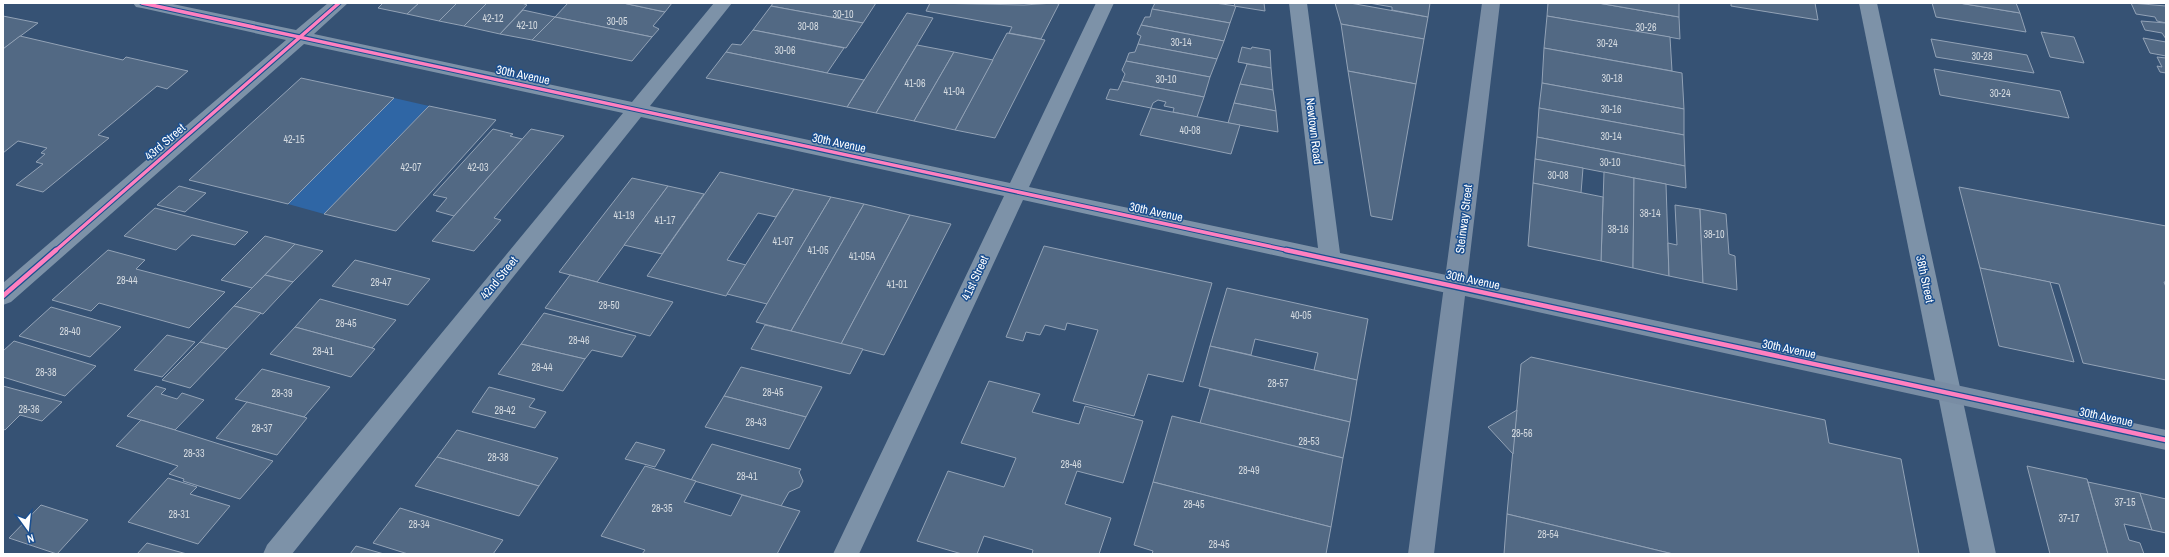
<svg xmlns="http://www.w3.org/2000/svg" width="2169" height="557" viewBox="0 0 2169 557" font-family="'Archivo Narrow',sans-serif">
<rect width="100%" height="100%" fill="#365274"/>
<path fill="#2f66a5" d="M394,98l35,8 -105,108 -36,-10z"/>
<g fill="#526984" stroke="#92a2b6">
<path d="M383,3h36l-12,11 -29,-6z"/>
<path d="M419,3h38l-18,18 -32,-7z"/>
<path d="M457,3h30l-23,23 -25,-5z"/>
<path d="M487,3h35l5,2 -27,29 -36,-8z"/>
<path d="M568,3h55l42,9 -12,14 6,3 -7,8 -97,-20z"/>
<path d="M623,3h49l-7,9z"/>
<path d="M773,3h103l-13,20 -92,-17z"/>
<path d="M930,3l94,2 30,-2 5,1 -18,35 -32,-6 3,-6 -86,-16z"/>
<path d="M1155,3h60l21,3 -6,17 -78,-14z"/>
<path d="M1235,3h29l1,8 -31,-5z"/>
<path d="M1335,3h15l78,14 -4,22 -83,-15z"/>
<path d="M1369,3h61l-2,14 -36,-7v-3z"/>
<path d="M1548,3h50l81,14 1,22 -133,-23z"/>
<path d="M1598,3h81v14z"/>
<path d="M1731,3h84l3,17 -87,-14z"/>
<path d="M1932,3h27l61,10 6,19 -90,-15z"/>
<path d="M1959,3h57l4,10z"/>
<path d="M2131,3l35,3v17l-9,-2 -2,-4 -19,-3z"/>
<path d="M771,6l92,17 -17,25 -93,-18z"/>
<path d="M1152,9l78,14 -6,18 -83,-16 4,-8h5z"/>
<path d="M523,10l32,7 -23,23 -32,-6z"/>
<path d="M907,13l26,5 -57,95 -29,-6z"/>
<path d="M3,16l35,7 -35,26z"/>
<path d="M1547,16l123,21 2,34 -128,-23z"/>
<path d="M555,17l97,20 -20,24 -100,-21z"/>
<path d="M2141,21l25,2v16l-4,-6 -17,-3z"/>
<path d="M1341,24l83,15 -8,45 -68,-13z"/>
<path d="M1141,25l83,16 -7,18 -79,-15 3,-8 -4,-2z"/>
<path d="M753,30l91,18 -17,25 -101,-21 6,-8 9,1z"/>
<path d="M2041,32l33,5 10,26 -34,-6z"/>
<path d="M1007,33l38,7 -50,98 -40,-8z"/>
<path d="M20,36l103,24 3,-3 62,14 -21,18 -10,-3 -59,49 11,3 -66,54 -27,-7 27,-21 -7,-2 9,-8 -4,-1 6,-5 -29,-7 -15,12v-104z"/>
<path d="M2143,38l23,4v14l-16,-3z"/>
<path d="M1931,39l96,16 7,18 -98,-16z"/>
<path d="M1138,44l79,15 -7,18 -84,-16 3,-8 6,-1z"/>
<path d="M917,45l37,7 -40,69 -38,-8z"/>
<path d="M1242,47l9,2 1,-2 18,3 1,18 -33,-6z"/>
<path d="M1544,48l138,25 2,36 -142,-26z"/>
<path d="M726,52l101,21 37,7 -17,27 -141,-29z"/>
<path d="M954,52l39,8 -38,70 -41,-9z"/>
<path d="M2157,57l9,1v15l-6,-1 -3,-6 5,1z"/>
<path d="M1126,61l84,16 -6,20 -82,-16 3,-7 -3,-4z"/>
<path d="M1247,64l24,4 2,22 -33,-6z"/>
<path d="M1934,69l126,22 9,27 -129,-23z"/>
<path d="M1348,71l68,13 -24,136 -21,-4z"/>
<path d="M301,78l93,20 -106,106 -99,-24z"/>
<path d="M1122,81l82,16 -7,20 -24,-5 1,-4 -10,-2 2,-4 -8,-2 -5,3 -2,5 -45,-9 4,-10 8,1z"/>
<path d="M1542,83l142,26v26l-145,-27z"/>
<path d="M1240,84l33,6 3,21 -42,-8z"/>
<path d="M1234,103l42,8 2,21 -50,-9z"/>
<path d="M429,106l67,14 -100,111 -72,-17z"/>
<path d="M1151,108l89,17 -9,29 -91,-19z"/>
<path d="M1539,108l145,27 1,31 -148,-29z"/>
<path d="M493,129l20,5 -3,2 12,3 -68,77 -18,-5 11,-13 -14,-3z"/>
<path d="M531,129l33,7 -70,82 7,2 -27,31 -42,-10z"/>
<path d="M1537,137l148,29 1,22 -151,-29z"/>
<path d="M1535,159l48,9 -2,25 -48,-10z"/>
<path d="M720,172l74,17 -18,28 -18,-4 -31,47 19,5 -20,31 -79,-20z"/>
<path d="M1604,172l30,6 -1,90 -32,-7z"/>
<path d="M632,178l36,8 -71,96 -38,-10z"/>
<path d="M1634,178l32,6 3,92 -36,-8z"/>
<path d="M1533,183l70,14 -2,64 -73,-15z"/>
<path d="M179,186l27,7 -21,19 -28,-7z"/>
<path d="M668,186l36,8 -42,60 -38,-9z"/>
<path d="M1959,187l207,39v56h-2l2,5v93l-83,-17 -24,-79 -79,-16z"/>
<path d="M794,189l37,8 -64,107 -40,-10z"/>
<path d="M831,197l33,7 -73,127 -35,-9z"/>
<path d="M864,204l46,11 -69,129 -50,-13z"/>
<path d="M1675,205l25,4 3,74 -34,-7 -1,-33 9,2z"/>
<path d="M155,208l93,24 -13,13 -43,-10 -16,15 -52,-14z"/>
<path d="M1700,209l26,5 3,40 6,2 2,34 -34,-7z"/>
<path d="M910,215l41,9 -67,131 -43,-11z"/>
<path d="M265,236l30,8 -43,44 -31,-8z"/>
<path d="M295,244l28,7 -30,31 -28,-7z"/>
<path d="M1044,246l168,37 -29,99 -35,-8 -14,42 -61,-15 25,-71 -31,-7 -2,7 -20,-5 -5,10 -14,-3 -3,9 -17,-4z"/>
<path d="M108,250l37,10 -9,9 89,23 -36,36 -90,-25 -8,8 -39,-11z"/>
<path d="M355,260l75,19 -22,26 -76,-19z"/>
<path d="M1980,268l70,14 24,80 -75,-16z"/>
<path d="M265,275l28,7 -30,32 -29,-8z"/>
<path d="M570,275l27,7 76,20 -23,34 -105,-28z"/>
<path d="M1227,288l141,31 -11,61 -43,-10 4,-17 -63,-14 -4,16 -41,-9z"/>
<path d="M320,299l76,21 -24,28 -77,-21z"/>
<path d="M234,306l27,7 -34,36 -27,-7z"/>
<path d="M51,307l70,20 -31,30 -71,-21z"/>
<path d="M544,313l92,23 -14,21 -30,-7 -7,9 -64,-15z"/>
<path d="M765,325l26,6 72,18 -13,25 -99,-25z"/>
<path d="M295,327l77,21 3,1 -24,28 -81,-23z"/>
<path d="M167,335l28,7 -33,35 -28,-7z"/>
<path d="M14,341l82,25 -31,30 -62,-19v-26z"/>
<path d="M200,342l27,7 -37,39 -28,-8z"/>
<path d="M521,344l64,15 -22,32 -65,-17z"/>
<path d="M1210,346l147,34 -7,42 -151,-36z"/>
<path d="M1531,357l294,63 4,23 72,16 18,95h-246l-166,-40 14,-150z"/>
<path d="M741,367l81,20 -16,30 -82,-21z"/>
<path d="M262,369l68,18 -26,30 -69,-18z"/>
<path d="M989,381l51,13 -8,18 47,12 6,-18 58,15 -20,62 -46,-12 -12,33 46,14 -12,36h-67l1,-4 -49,-14 -7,18h-15l-45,-13 31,-70 56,16 12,-29 -55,-15z"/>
<path d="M3,386l59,16 -20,19 -22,-6 -15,15 -2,-1z"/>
<path d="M156,386l10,3 -5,5 16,5 5,-6 22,7 -29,30 -48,-14z"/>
<path d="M489,387l46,12 -6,8 17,5 -11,16 -63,-16z"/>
<path d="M1210,389l140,33 -7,36 -143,-35z"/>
<path d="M724,396l82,21 -17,32 -84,-22z"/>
<path d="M247,402l57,15 3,1 -30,37 -61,-17z"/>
<path d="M1517,410l-4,44 -25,-27z"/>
<path d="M1172,416l171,42 -12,69 -178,-45z"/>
<path d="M141,420l34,10 98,31 -33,38 -57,-18 1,-2 -15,-5 9,-8 -62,-20z"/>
<path d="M457,430l101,28 -19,28 -102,-29z"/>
<path d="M636,442l29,8 -10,17 -30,-8z"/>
<path d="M712,444l89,25 -2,3 4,9 -3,6 -11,5 -8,14 -90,-26z"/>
<path d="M437,457l102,29 -20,30 -104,-30z"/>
<path d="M645,466l51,15 -12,21 47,14 11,-21 58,16 -23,43h-135l3,-4 -44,-14z"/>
<path d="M2027,466l60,13 21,75h-58z"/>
<path d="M168,478l29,9 -7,7 40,12 -32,38 -70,-22z"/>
<path d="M1153,482l178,45 -5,27h-174l1,-3 -19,-6z"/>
<path d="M2088,482l52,11 12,37 -28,-6 5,16 11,3 4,11h-36z"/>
<path d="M2140,493l26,6v34l-14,-3z"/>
<path d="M41,505l47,15 -31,34 -48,-16z"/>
<path d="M400,508l103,32 -10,14h-85l-35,-11z"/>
<path d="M1507,514l166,40h-169z"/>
<path d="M147,543l40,11h-50z"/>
<path d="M356,546l28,8h-34z"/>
</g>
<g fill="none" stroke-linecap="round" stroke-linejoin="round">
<g fill="#7d92a8" fill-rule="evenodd">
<path d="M133,3h35l128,27 32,-27h20l-34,31 318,68 82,-99h18l-82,103 360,77 86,-180h18l-85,184 289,61 -29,-245h18l33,250 116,24 8,3 3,6 -3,6 -8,3 -433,-95 -164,354h-26l171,-358 -363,-79 -349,437h-29l4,-9 356,-432 -319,-69 -293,258 -8,3v-22l283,-243 -144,-32 -6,-1z"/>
<path d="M1859,3h18l119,551h-26z"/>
</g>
<path fill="#798da4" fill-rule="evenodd" d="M1482,3h18l-33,277 699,150v20l-701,-154 -31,258h-26z"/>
<defs>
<g id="cycleway-far1">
<path d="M142,3l1149,248"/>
<path d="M55,251l284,-248"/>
</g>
<g id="cycleway">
<path d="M1286,250l880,190"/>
<path d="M3,296l53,-46"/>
</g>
</defs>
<use href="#cycleway-far1" stroke="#1b4f8f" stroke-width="5.5"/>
<use href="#cycleway" stroke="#1b4f8f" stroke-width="7"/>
<use href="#cycleway-far1" stroke="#ff80c0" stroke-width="3.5"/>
<use href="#cycleway" stroke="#ff80c0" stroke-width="4.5"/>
</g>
<g text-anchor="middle" stroke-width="3" stroke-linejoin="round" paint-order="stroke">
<g font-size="10" fill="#d4dae0">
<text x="843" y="18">30-10</text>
<text x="493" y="22">42-12</text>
<text x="617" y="25">30-05</text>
<text x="527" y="29">42-10</text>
<text x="808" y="30">30-08</text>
<text x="1646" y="31">30-26</text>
<text x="1181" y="46">30-14</text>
<text x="1607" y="47">30-24</text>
<text x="785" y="54">30-06</text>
<text x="1982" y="60">30-28</text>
<text x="1612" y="82">30-18</text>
<text x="1166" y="83">30-10</text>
<text x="915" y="87">41-06</text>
<text x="954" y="95">41-04</text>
<text x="2000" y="97">30-24</text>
<text x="1611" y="113">30-16</text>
<text x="1190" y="134">40-08</text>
<text x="1611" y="140">30-14</text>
<text x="294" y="143">42-15</text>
<text x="1610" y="166">30-10</text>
<text x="411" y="171">42-07</text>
<text x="478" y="171">42-03</text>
<text x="1558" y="179">30-08</text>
<text x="1650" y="217">38-14</text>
<text x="624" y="219">41-19</text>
<text x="665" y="224">41-17</text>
<text x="1618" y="233">38-16</text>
<text x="1714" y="238">38-10</text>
<text x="783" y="245">41-07</text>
<text x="818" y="254">41-05</text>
<text x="862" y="260">41-05A</text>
<text x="127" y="284">28-44</text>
<text x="381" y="286">28-47</text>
<text x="897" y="288">41-01</text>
<text x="609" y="309">28-50</text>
<text x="1301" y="319">40-05</text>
<text x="346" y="327">28-45</text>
<text x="70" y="335">28-40</text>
<text x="579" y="344">28-46</text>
<text x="323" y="355">28-41</text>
<text x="542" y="371">28-44</text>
<text x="46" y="376">28-38</text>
<text x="1278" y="387">28-57</text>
<text x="773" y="396">28-45</text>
<text x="282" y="397">28-39</text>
<text x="29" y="413">28-36</text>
<text x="505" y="414">28-42</text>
<text x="756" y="426">28-43</text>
<text x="262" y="432">28-37</text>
<text x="1522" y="437">28-56</text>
<text x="1309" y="445">28-53</text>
<text x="194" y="457">28-33</text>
<text x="498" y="461">28-38</text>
<text x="1071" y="468">28-46</text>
<text x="1249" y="474">28-49</text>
<text x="747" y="480">28-41</text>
<text x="2125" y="506">37-15</text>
<text x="1194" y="508">28-45</text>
<text x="662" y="512">28-35</text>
<text x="179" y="518">28-31</text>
<text x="2069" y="522">37-17</text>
<text x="419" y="528">28-34</text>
<text x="1548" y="538">28-54</text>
<text x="1219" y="548">28-45</text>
</g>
<g font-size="12" fill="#fff" stroke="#1b4f8f">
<text transform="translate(523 75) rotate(12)" y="4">30th Avenue</text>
<text transform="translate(1314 131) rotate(83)" y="4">Newtown Road</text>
<text transform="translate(165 142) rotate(-41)" y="4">43rd Street</text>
<text transform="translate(839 143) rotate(12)" y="4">30th Avenue</text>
<text transform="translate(1156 212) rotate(12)" y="4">30th Avenue</text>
<text transform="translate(1464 219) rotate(-83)" y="4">Steinway Street</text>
<text transform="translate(499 278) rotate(-51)" y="4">42nd Street</text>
<text transform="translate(975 278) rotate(-65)" y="4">41st Street</text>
<text transform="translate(1925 279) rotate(78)" y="4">38th Street</text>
<text transform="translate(1473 280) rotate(12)" y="4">30th Avenue</text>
<text transform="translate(1789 349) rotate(12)" y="4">30th Avenue</text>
<text transform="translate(2106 417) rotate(12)" y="4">30th Avenue</text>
</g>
</g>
<rect width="2169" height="557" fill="none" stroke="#ffffff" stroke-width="8"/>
<g transform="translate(28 529) rotate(165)" stroke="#1b4f8f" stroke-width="3" paint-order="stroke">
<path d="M0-3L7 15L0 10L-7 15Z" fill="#ffffff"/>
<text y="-6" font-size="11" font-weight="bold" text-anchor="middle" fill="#ffffff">N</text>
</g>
</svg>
